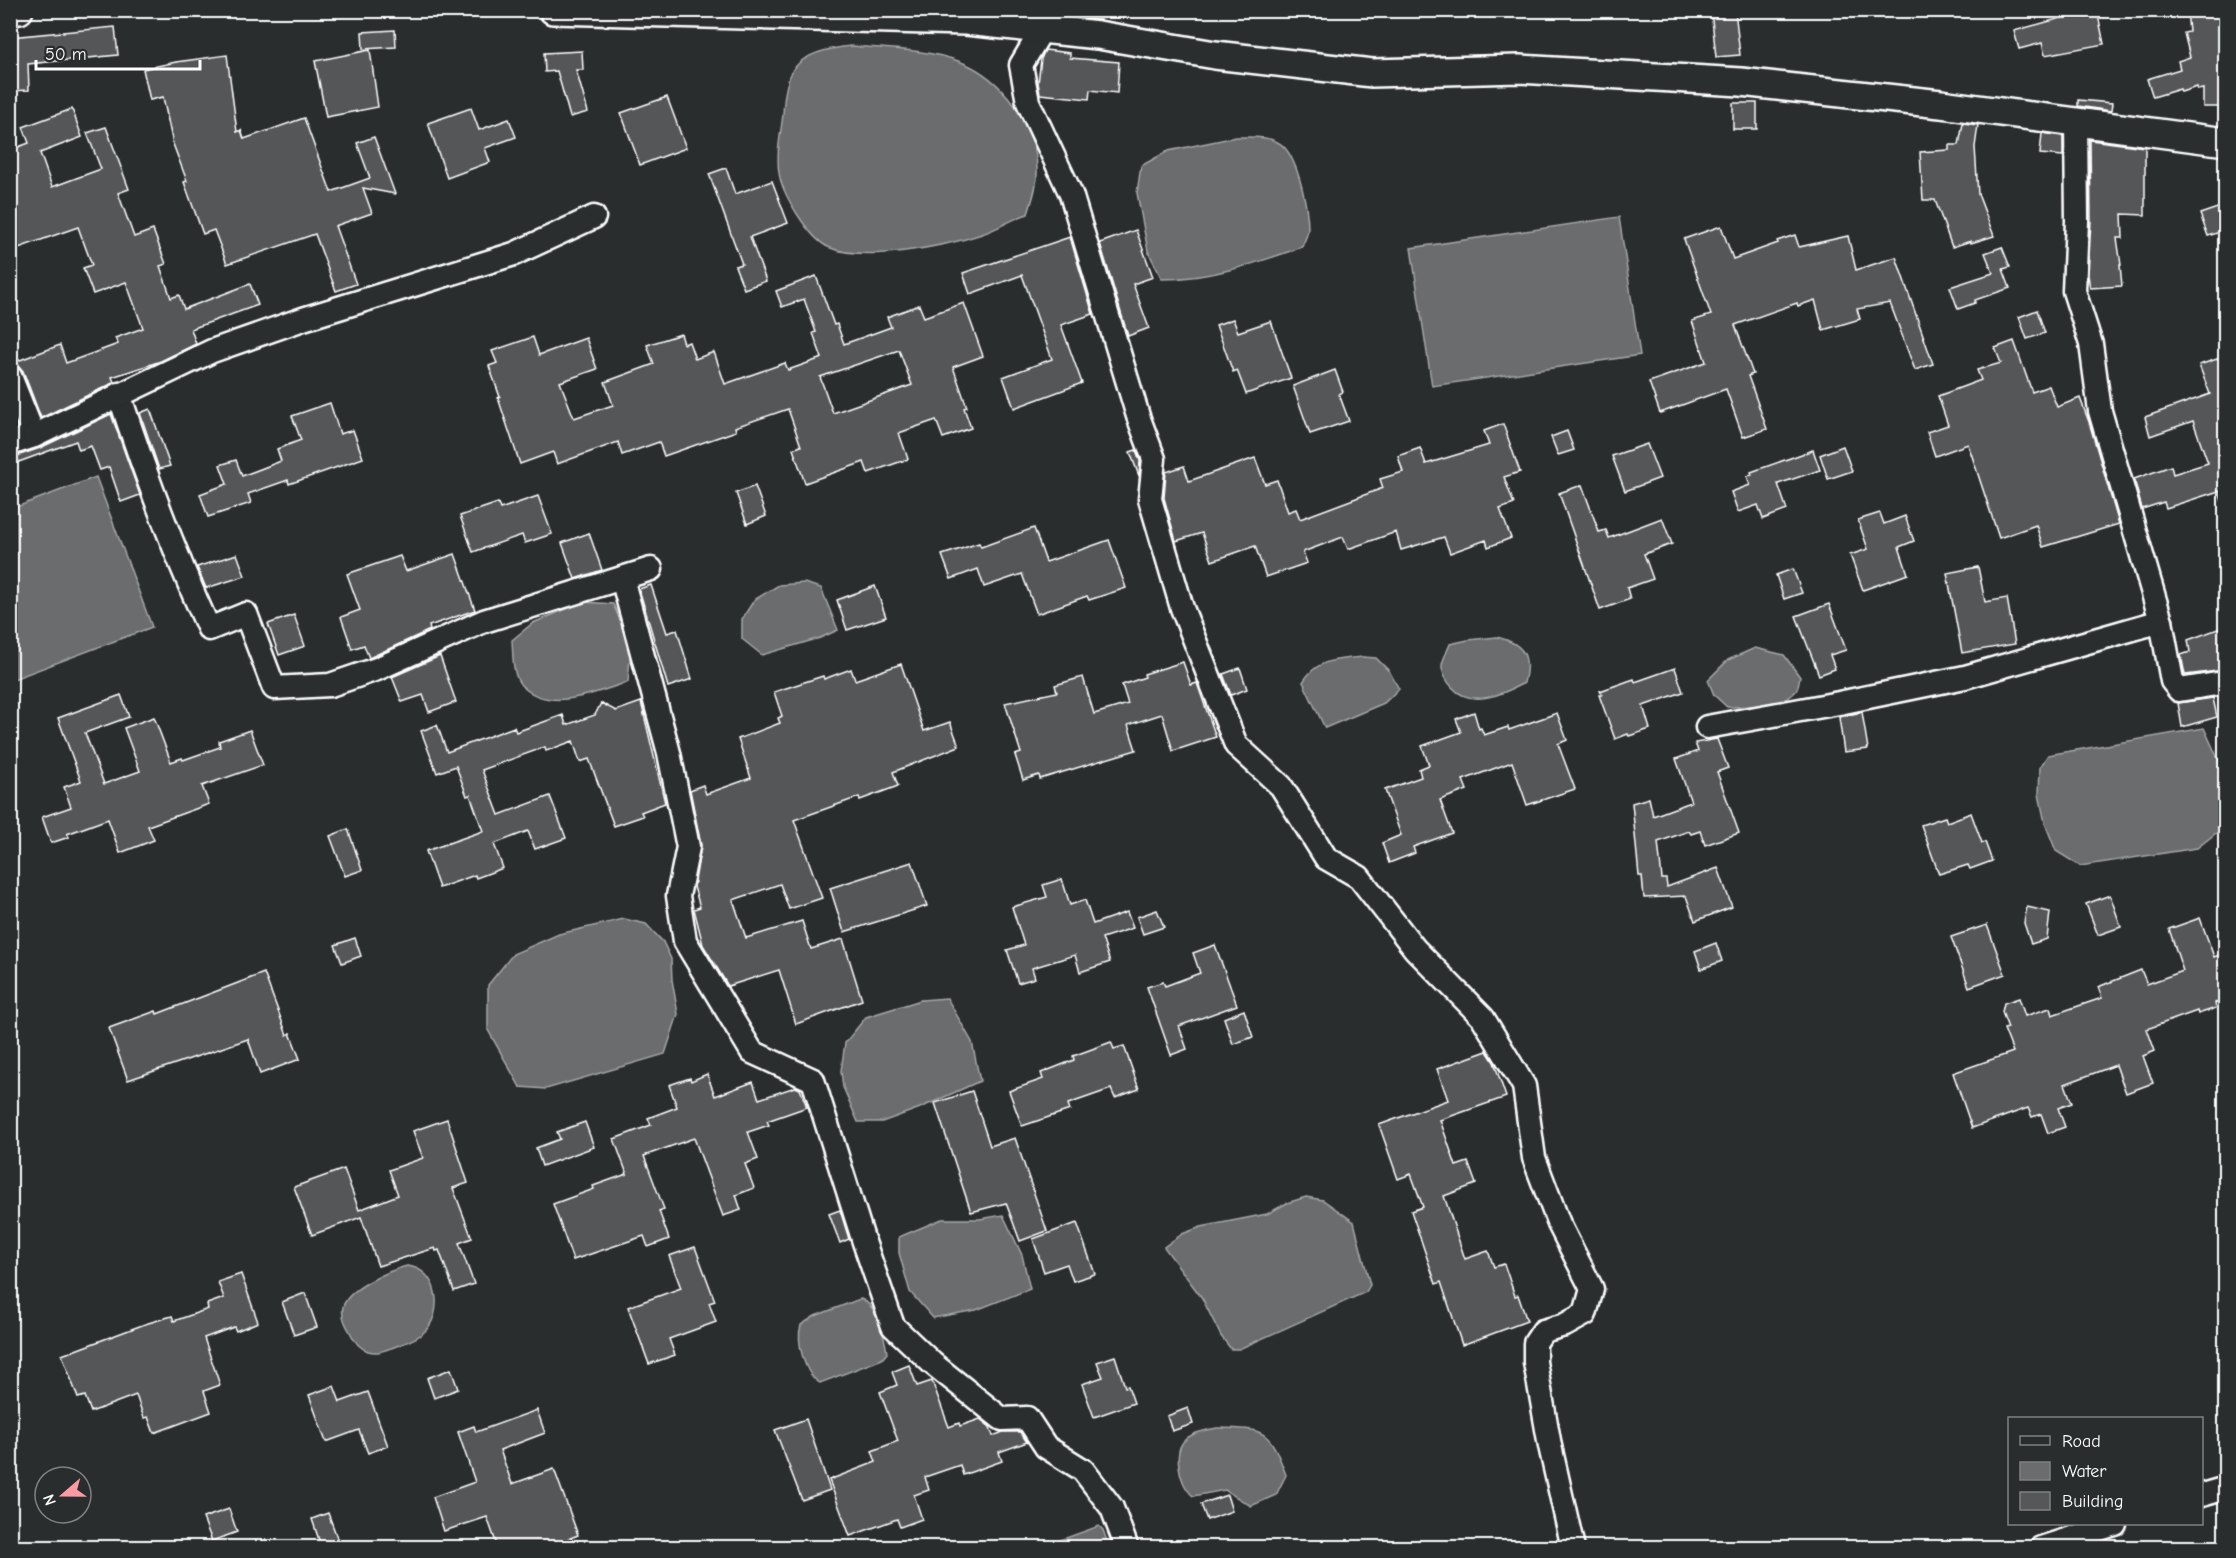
<svg xmlns="http://www.w3.org/2000/svg" width="2236" height="1558" viewBox="0 0 2236 1558" font-family="'Comic Neue',sans-serif">
<rect width="100%" height="100%" fill="#2a2d2e"/>
<filter id="ink" filterUnits="userSpaceOnUse"><feTurbulence type="fractalNoise" baseFrequency=".0167" numOctaves="2"/><feDisplacementMap in="SourceGraphic" scale="12" xChannelSelector="R" yChannelSelector="G"/><feConvolveMatrix kernelMatrix="1 2 1 2 8 2 1 2 1" color-interpolation-filters="sRGB"/></filter>
<g filter="url(#ink)">
<g fill="#6a6c6d" stroke="#a6a7a7" stroke-width="1.5">
<path d="M851,46c36,3 76,3 110,16 41,16 75,62 76,107 1,15 -5,32 -9,45 -17,5 -30,15 -46,20 -36,12 -118,29 -154,13 -19,-9 -46,-53 -49,-74 -3,-20 2,-40 4,-59 1,-16 3,-40 16,-51 14,-12 35,-15 52,-17z"/>
<path d="M1236,137c15,0 38,-2 49,11 14,16 23,61 23,81 0,6 -4,12 -6,18 -45,16 -91,32 -140,32l-14,-28 -11,-58 4,-27 27,-15z"/>
<path d="M1619,217l21,138 -208,31 -21,-138z"/>
<path d="M96,477l56,150 -141,53v-171z"/>
<path d="M804,583l17,5 17,42 -18,8 -58,17 -20,-16v-20l12,-19 25,-15z"/>
<path d="M583,602l30,2 18,41 -3,37c-31,10 -79,32 -107,3 -9,-10 -8,-32 -9,-45l21,-17z"/>
<path d="M1497,637c27,7 34,19 27,46 -21,11 -53,26 -72,4 -5,-5 -10,-14 -10,-21 0,-6 6,-16 8,-22l18,-4z"/>
<path d="M1755,648l29,7 16,22c-1,4 -2,11 -4,14 -14,17 -50,15 -69,16l-13,-12 -6,-15 20,-20z"/>
<path d="M1363,657l13,1 13,13 10,18 -15,14 -59,25 -22,-46c14,-24 35,-22 60,-25z"/>
<path d="M2204,728l21,46v52l-28,22 -117,18 -24,-15 -11,-28 -6,-29 1,-27 8,-12z"/>
<path d="M624,919l22,5 17,18 8,17 1,21 6,34 -13,40 -119,35 -26,-2 -32,-57v-45l25,-31 46,-20z"/>
<path d="M947,998l25,44 8,39 -60,27 -38,14h-24l-15,-35 -2,-16 4,-28 21,-26 55,-17z"/>
<path d="M1306,1197l17,3 31,22 16,63 -4,7 -127,57h-8l-10,-13 -19,-38 -38,-51 18,-13 19,-7 66,-13 20,-11z"/>
<path d="M1003,1215l19,40 8,34 -54,21 -43,8 -23,-26 -11,-39v-16l43,-18h38z"/>
<path d="M407,1266c32,3 38,48 16,67 -8,7 -19,10 -29,14 -9,3 -16,7 -26,4 -9,-3 -14,-10 -18,-19 -4,-7 -9,-16 -7,-25 4,-18 47,-37 64,-41z"/>
<path d="M860,1299c16,3 25,39 27,54l-5,6 -62,24c-16,-9 -24,-42 -19,-58l14,-9z"/>
<path d="M1217,1428c49,1 52,1 69,47l-10,20 -25,11 -26,-16 -32,6c-8,-7 -13,-19 -14,-30 -5,-29 15,-34 38,-38z"/>
<path d="M1099,1526l4,4 6,17h-68z"/>
</g>
<g fill="#555758" stroke="#fff" stroke-width="1.5" fill-rule="evenodd">
<path d="M1711,10h24l5,45 -24,2z"/>
<path d="M2064,10h33l7,34 -59,11 -3,-12 -23,6 -5,-18 51,-14z"/>
<path d="M2187,10h32v21l7,-3v79h-23v-18l-5,1 -1,-3 -16,5 -1,-3 -27,8 -6,-18 33,-10 -2,-8 12,-4 -6,-24 5,-1z"/>
<path d="M115,27l3,28 -90,9 1,26 -19,1v-54z"/>
<path d="M395,30l1,17 -33,2 -1,-17z"/>
<path d="M370,50l8,57 -52,10 -11,-56z"/>
<path d="M1045,50l25,3v5l49,4 -2,31 -27,-3 -1,9 -49,-5 -2,-11 3,-24z"/>
<path d="M582,51l1,19h-7l12,42 -18,5 -13,-46 -12,1 -1,-19z"/>
<path d="M227,55l10,77 4,-2 3,9 60,-21 27,74 39,-14 -13,-35 17,-6 21,57 -32,-6 9,25 -37,13 21,58 -20,7 -21,-57 -88,30 -13,-34 -11,4 -19,-52 3,-1 -14,-37 -10,-47 -13,3 -7,-31 33,-7z"/>
<path d="M667,97l19,51 -46,17 -19,-52z"/>
<path d="M2078,100l34,3 -1,8 -33,-5z"/>
<rect x="1733" y="103" width="24" height="26"/>
<path d="M471,108l8,22 30,-11 7,18 -31,11 5,14 -43,16 -19,-55z"/>
<path d="M72,109l10,28 -42,16 12,34 49,-18 -14,-36 19,-6 23,62 -11,4 16,44 19,-7 13,34 -6,2 11,32 8,-3 5,14 66,-25 8,21 -67,24 5,15 -35,17 -49,16 2,5 -5,3 -68,33 -18,-47 -5,-6 -6,-2 48,-18 6,18 52,-19 -3,-6 28,-10 -17,-46 -33,12 -10,-26 9,-3 -14,-38 -68,24v-101l19,-7 -6,-16z"/>
<path d="M1963,123l15,2 -3,22 3,47 16,42 -23,7v-2l-19,6 -17,-47h-12l-3,-48 29,-2v-5h10z"/>
<path d="M2042,133l21,3v20l-23,-2z"/>
<path d="M2090,140l55,7v68l-23,-1 1,24h-6l4,27h-1l2,21 -32,2 -2,-13 3,-54z"/>
<path d="M726,168l9,26 37,-13 16,42 -38,14 16,44 -22,8 -9,-23 7,-2 -33,-90z"/>
<path d="M2226,205v25l-18,6 -8,-22z"/>
<path d="M1721,226l12,33 45,-16 -1,-2 18,-6 4,12 49,-11 8,34 40,-13 37,107 -18,6 -25,-67 -33,6 3,10 -37,11 -8,-30 -17,6 -1,-3 -62,22 18,49 -5,2 19,53 -24,8 -17,-48 -66,24 -11,-31 57,-20 -14,-41 19,-6 -27,-76z"/>
<path d="M1136,230l17,47 -20,7 16,44 -21,8 -28,-93z"/>
<path d="M1070,237l23,77 -32,11 21,58 -68,25 -11,-31 49,-18 -30,-84 -52,19 -7,-21z"/>
<path d="M2002,247l8,20 -7,2 7,19 -35,12v3l-17,6 -8,-22 43,-14 -8,-20z"/>
<path d="M816,276l18,49 3,-1 7,20 47,-17 -4,-10 32,-12 5,12 40,-14 19,53 -30,11 14,40 -3,1 7,20 -28,10 -7,-18 -37,13 9,26 -40,14 -4,-11 -59,21 -12,-34 8,-3 -13,-37 -53,18 1,4 -72,25 -5,-14 -37,13 -4,-13 -61,22 -4,-12 -33,12 -22,-66 2,-1 -11,-31 8,-3 -5,-12 41,-14 6,18 47,-17 11,31 -37,13 14,36 39,-13 -8,-23 49,-18 -7,-19 34,-11 3,10 5,-2 6,17 19,-7 11,32 60,-21 3,7 34,-12 -9,-25 3,-1 -12,-33 -22,8 -6,-16zM899,350l13,35 -79,28 -13,-36z"/>
<path d="M2037,310l8,23 -18,6 -8,-22z"/>
<path d="M1233,319l5,13 33,-11 20,57 -45,16 -9,-24 -4,2 -17,-47z"/>
<path d="M2014,341l18,51 17,-6 8,21 23,-9 9,24 30,102 -76,23 -7,-22 -37,13 -31,-94 -33,12 -8,-24 21,-7 -10,-29 43,-16 -4,-10 24,-7 -6,-15z"/>
<path d="M2226,356v148h-3l-4,-13 -53,17 -2,-6 -22,7 -8,-30 37,-13 2,8 35,-11 -15,-42 -43,15 -5,-19 65,-23 -11,-29z"/>
<path d="M1335,370l8,22 -4,2 10,27 -39,13 -17,-48z"/>
<path d="M330,403l10,31 13,-4 10,28 -74,26 -1,-4 -40,14 3,9 -43,14 -8,-23 27,-10 -7,-19 16,-5 6,16 39,-15 -4,-12 24,-9 -9,-24z"/>
<path d="M150,409l20,57 -11,3 -19,-56z"/>
<path d="M111,414l29,81 -19,7 -12,-35 -9,3 -9,-24 -12,4 -3,-9 -60,22 -2,-6 26,-9z"/>
<path d="M1503,424l17,48 -16,5 10,27 -14,5 11,29 -23,9 -2,-7 -36,13 -6,-16 -43,13 -5,-18 -48,17 -5,-12 -40,15 4,11 -41,14 -11,-31 -43,15 -10,-28 -26,8 -12,-43 2,-26 18,-6 5,15 66,-23 10,26 12,-4 11,32 8,-3 4,10 83,-31 -3,-9 23,-7 -5,-16 22,-8 6,16 63,-19 -5,-14z"/>
<path d="M1567,431l7,19 -16,5 -7,-18z"/>
<path d="M1647,444l13,34 -35,13 -13,-35z"/>
<path d="M1843,446l9,25 -24,8 -8,-24z"/>
<path d="M1136,450l4,11 -1,15 -9,-24z"/>
<path d="M1813,450l7,20 -42,14 9,26 -24,9 -5,-14 -20,7 -7,-20 19,-7 -3,-9 5,-1 -1,-3z"/>
<path d="M1582,485l17,47 7,-2 3,8 53,-20 10,26 -28,10 9,25 -26,9 3,11 -30,11 -41,-117z"/>
<path d="M755,486l11,30 -19,8 -11,-31z"/>
<path d="M538,496l14,38 -27,9 -3,-8 -49,17 -13,-36 38,-13 2,6z"/>
<path d="M1880,513l4,11 21,-8 9,25 -15,6 9,27 -45,16 -13,-35 18,-6 -10,-29z"/>
<path d="M1034,528l12,34 63,-22 17,48 -37,12 -2,-4 -50,18 -15,-40 -38,13 -6,-18 -27,10 -9,-24 37,-12 2,4z"/>
<path d="M589,533l13,37 -27,9 -13,-36z"/>
<path d="M237,554l8,22 -39,12 -9,-21z"/>
<path d="M455,554l20,56 -46,16 1,4 -61,28 -5,-13 -12,4 -11,-32 19,-7 -13,-36 53,-18 6,15z"/>
<path d="M1978,567l7,35 22,-4 8,46 -53,9 -15,-80z"/>
<path d="M1793,569l9,24 -18,6 -8,-24z"/>
<path d="M651,585l16,48 10,-3 15,49 -24,8 -29,-98z"/>
<path d="M875,586l11,31 -39,13 -10,-30z"/>
<path d="M1829,604l17,46 -16,5 5,14 -16,6 -23,-59z"/>
<path d="M294,615l11,31 -26,9 -11,-31z"/>
<path d="M2226,626v44l-41,5 -4,-20 9,-3 -2,-12z"/>
<path d="M440,656l16,46 -27,10 -6,-17 -21,7 -10,-25z"/>
<path d="M1183,662l8,23 6,-2 19,54 -43,14 -11,-37 -34,11 8,25 -96,29 -1,-4 -16,5 -8,-25 6,-2 -16,-50 52,-11 -2,-7 28,-8 11,37 34,-10 -6,-19 23,-8 -1,-3z"/>
<path d="M901,664l23,67 26,-9 9,24 -66,26 5,14 -38,14 -1,-3 -65,23 28,78 -33,11 -9,-25 -47,16 13,38 56,-17 9,28 32,-10 19,61 -66,24 -17,-54 -51,16 -25,-41 -9,-36 6,-2 -6,-20 7,-42 -11,-55 13,-5 3,9 45,-16 -13,-39 42,-16 -2,-5 4,-2 -8,-24 49,-16 1,3 27,-10 4,11z"/>
<path d="M1240,668l7,21 -16,6 -8,-21z"/>
<path d="M1675,668l8,24 -40,14 7,23 -21,7 -1,-2 -13,5 -16,-44h3l-2,-4 34,-12 1,3z"/>
<path d="M121,695l8,22 -44,16 19,51 36,-13 -16,-43 30,-11 17,45 11,-4 1,2 37,-13 -1,-6 31,-11 13,35 -61,21 7,18 -61,22 6,14 -34,13 -12,-34 -41,15 2,3 -18,6 -9,-26 29,-10 -7,-20 17,-6 -23,-63z"/>
<path d="M2213,698l4,19 -35,10 -4,-24z"/>
<path d="M641,702l24,101 -24,9 2,4 -29,10 -25,-67 -9,3 -7,-21 -27,10 -1,-4 -63,23 17,45 51,-19 16,42 -31,11 -7,-18 -34,13 9,24 -27,10 -1,-3 -36,13 -13,-37 57,-20 -13,-36 -3,1 -11,-30 -19,7 -16,-42 16,-6 10,27 67,-25 2,5 47,-17 3,10 29,-10 6,-12 15,8z"/>
<path d="M1474,712l5,17 2,-1 3,7 24,-8 1,3 48,-17 10,27 -9,4 17,45 -48,16 -15,-43 -49,18 4,10 -27,10 12,33 -39,14 2,6 -26,10 -7,-20 19,-8 -16,-45 36,-13 -2,-8 10,-4 -7,-19 39,-14 -5,-13z"/>
<path d="M1862,712l6,37 -24,3 -5,-35z"/>
<path d="M1717,739l11,29 -11,4 22,61 -34,12 -5,-14 -9,3 -2,-3 -31,11 4,37h4l1,8 51,-19 14,39 -37,14 -9,-25 -42,2 -2,-22h-3l-7,-73 17,-5 4,18 38,-14 -15,-43 22,-8 -3,-8z"/>
<path d="M1971,813l11,30 3,-1 7,19 -22,8 -2,-4 -29,9 -18,-49 24,-8 2,5z"/>
<path d="M348,829l14,41 -17,6 -15,-40z"/>
<path d="M912,862l15,44 -83,26 -14,-44z"/>
<path d="M1062,879l8,26 15,-5 8,24 34,-12 6,16 -31,10 8,24 -30,10 -5,-17 -43,13 3,10 -17,5 -11,-33 17,-5 -12,-38 35,-10 -4,-12z"/>
<path d="M2110,895l11,32 -23,8 -12,-31z"/>
<path d="M2027,907l23,5 -3,27 -16,5 -7,-21z"/>
<path d="M1157,910l7,17 -21,7 -6,-17z"/>
<path d="M2200,918l14,39 12,-5v47l-11,4 1,5 -18,6 -1,-3 -50,18 8,22 -12,5 10,27 -27,10 -10,-28 -51,19 7,19 -14,5 7,19 -17,6 -7,-19 -9,3 -4,-9 -56,20 -19,-55 60,-21 -9,-23 4,-1 -6,-16 2,-9 15,-5 6,18 25,-8 2,7 50,-17 -4,-11 43,-17 6,14 36,-13 -14,-42z"/>
<path d="M1987,925l18,49 -36,13 -18,-50z"/>
<path d="M355,938l6,18 -19,7 -7,-18z"/>
<path d="M1716,943l6,18 -21,8 -6,-18z"/>
<path d="M1215,945l22,60 -58,21 8,23 -16,6 -24,-68 16,-5 2,4 35,-13 -7,-20z"/>
<path d="M264,973l23,62 3,-2 10,26 -40,15 -12,-35 -120,41 -19,-52 47,-17 1,3z"/>
<path d="M1244,1010l9,27 -20,7 -9,-26z"/>
<path d="M1111,1042l3,7 10,-3 15,43 -24,9 -4,-9 -43,15 2,6 -48,16 -13,-35 34,-12 -2,-6 33,-13 -1,-4z"/>
<path d="M1487,1051l7,11 12,35 -66,23 16,46 12,-4 8,22 -32,12 21,63 23,-8 6,16 10,-3 11,32 3,-1 9,26 -65,24 -21,-63 -5,2 -25,-73 12,-4 -12,-33 -13,5 -19,-54 69,-25 -11,-31z"/>
<path d="M707,1074l8,22 38,-14 6,17 36,-12 5,2 7,18 -40,14 2,4 -21,7 10,27 -13,5 9,24 -18,7 5,15 -18,6 -29,-78 -50,18 20,53 -5,2 10,28 -21,8 -4,-11 -71,24 -20,-56 41,-15 -1,-3 34,-12 -13,-35 37,-14 -3,-7 29,-11 -8,-22 21,-7 1,3z"/>
<path d="M972,1091l18,55 25,-8 32,93 -27,10 -14,-38 -35,9 -36,-109z"/>
<path d="M447,1119l21,64 -15,5 19,50 -13,5 15,41 -20,7 -15,-41 -3,1 -1,-3 -57,18 -17,-49 -49,18 -18,-48 50,-18 15,41 39,-15 -9,-25 34,-12 -10,-27z"/>
<path d="M585,1122l9,25 -52,19 -6,-18 24,-9 -3,-7z"/>
<path d="M840,1210l9,29 -9,4 -11,-29z"/>
<path d="M1077,1223l18,51 -22,7 -6,-17 -23,8 -11,-33z"/>
<path d="M695,1247l20,54 -6,2 7,19 -47,17 6,16 -26,9 -21,-57 53,-19 -12,-32z"/>
<path d="M241,1274l17,48 -22,9 -2,-4 -30,11 16,47 -16,6 7,21 -57,21 -6,-16 -4,1 -8,-23 -45,17 -6,-16 -7,2 -16,-43 83,-31 27,-8 2,5 34,-12 -1,-5 17,-6 -6,-16z"/>
<path d="M305,1293l12,34 -23,8 -12,-33z"/>
<path d="M1115,1356l10,31 3,-1 6,17 -40,14 -12,-33 21,-7 -6,-15z"/>
<path d="M909,1365l8,21 15,-5 17,46 10,-4 1,3 20,-7 10,8 3,9 10,-4h17l7,10 -28,10 3,9 -39,14 -3,-10 -35,12 4,13 -15,5 8,24 -22,8 -3,-8 -47,17 -21,-56 47,-18 -4,-11 26,-10 -18,-49 17,-7 -5,-13z"/>
<path d="M451,1369l7,20 -24,9 -7,-20z"/>
<path d="M334,1386l6,16 28,-10 20,54 -20,7 -9,-23 -33,12 -17,-47z"/>
<path d="M1188,1408l5,16 -21,7 -5,-15z"/>
<path d="M537,1410l8,23 -45,17 12,34 42,-15 24,66 -33,13h-47l-11,-31 -43,14 -11,-34 42,-15 -17,-50 16,-6 2,6z"/>
<path d="M806,1419l24,71 -28,10 -27,-70z"/>
<path d="M1227,1495l5,16 -25,9 -6,-16z"/>
<path d="M229,1509l8,23 -25,9 -9,-23z"/>
<path d="M328,1513l10,27 -17,6 -9,-27z"/>
</g>
<g fill="none" stroke-linecap="round" stroke-linejoin="round">
<defs>
<g id="minor">
<path d="M1043,28l-22,37 7,37 43,92 67,222 16,43 -4,40 32,109 54,137 45,41 45,72 33,19 56,72 68,69 41,68 10,72 25,66 33,65 -7,25 -20,11 -22,6 -8,12v19l15,84 23,102"/>
<path d="M2076,121l1,100 -3,70 17,53 9,67 61,210 11,60 7,9 44,-7 3,4"/>
<path d="M10,376l24,60 -24,8"/>
<path d="M119,394c26,80 55,158 90,235l37,-15 28,74 56,-3 47,-16 107,-48 167,-52"/>
<path d="M34,436l178,-85 91,-32 211,-65 80,-37"/>
<path d="M622,578l47,175 19,94 -10,49 7,45 67,111 61,28 51,162 29,84 39,37 70,56 25,-1 19,29 37,23 29,38 15,40"/>
<path d="M1707,727l132,-24 126,-26 196,-56"/>
<path d="M2202,1495l24,-7"/>
<path d="M2041,1548l74,-24"/>
</g>
<g id="major">
<path d="M553,10l413,11 132,14 117,20 157,18 147,-4 222,13 200,22 285,38"/>
<path d="M10,11l9,-1"/>
</g>
</defs>
<use href="#minor" stroke="#fff" stroke-width="27"/>
<use href="#major" stroke="#fff" stroke-width="32"/>
<use href="#minor" stroke="#2a2d2e" stroke-width="22"/>
<use href="#major" stroke="#2a2d2e" stroke-width="27"/>
</g>
</g>
<rect width="2236" height="1558" fill="none" stroke="#2a2d2e" stroke-width="36"/>
<rect x="18" y="18" width="2200" height="1522" fill="none" stroke="#fff" stroke-width="2" filter="url(#ink)"/>
<rect x="2008" y="1417" width="195" height="108" fill="#2a2d2e" stroke="#7f8182" stroke-width="1.5"/>
<rect x="2020" y="1436" width="30" height="9" fill="#2a2d2e" stroke="#7f8182" stroke-width="1.5"/>
<text x="2062" y="1447" font-size="18" fill="#ffffff">Road</text>
<rect x="2020" y="1462" width="30" height="18" fill="#6a6c6d" stroke="#7f8182" stroke-width="1.5"/>
<text x="2062" y="1477" font-size="18" fill="#ffffff">Water</text>
<rect x="2020" y="1492" width="30" height="18" fill="#555758" stroke="#7f8182" stroke-width="1.5"/>
<text x="2062" y="1507" font-size="18" fill="#ffffff">Building</text>
<g transform="translate(63 1495) rotate(250)"><circle r="28" fill="#2a2d2e" stroke="#7f8182" stroke-width="1.5"/>
<path d="M0-4.5L10 22L0 15L-10 22Z" fill="#ff9aa2"/>
<text y="-9" font-size="16" font-weight="bold" text-anchor="middle" fill="#ffffff">N</text>
</g>
<path d="M36 60v9h164v-9" fill="none" stroke="#ffffff" stroke-width="3"/>
<text x="45" y="60" font-size="18" fill="#ffffff" stroke="#2a2d2e" stroke-width="4.5" paint-order="stroke">50 m</text>
</svg>
